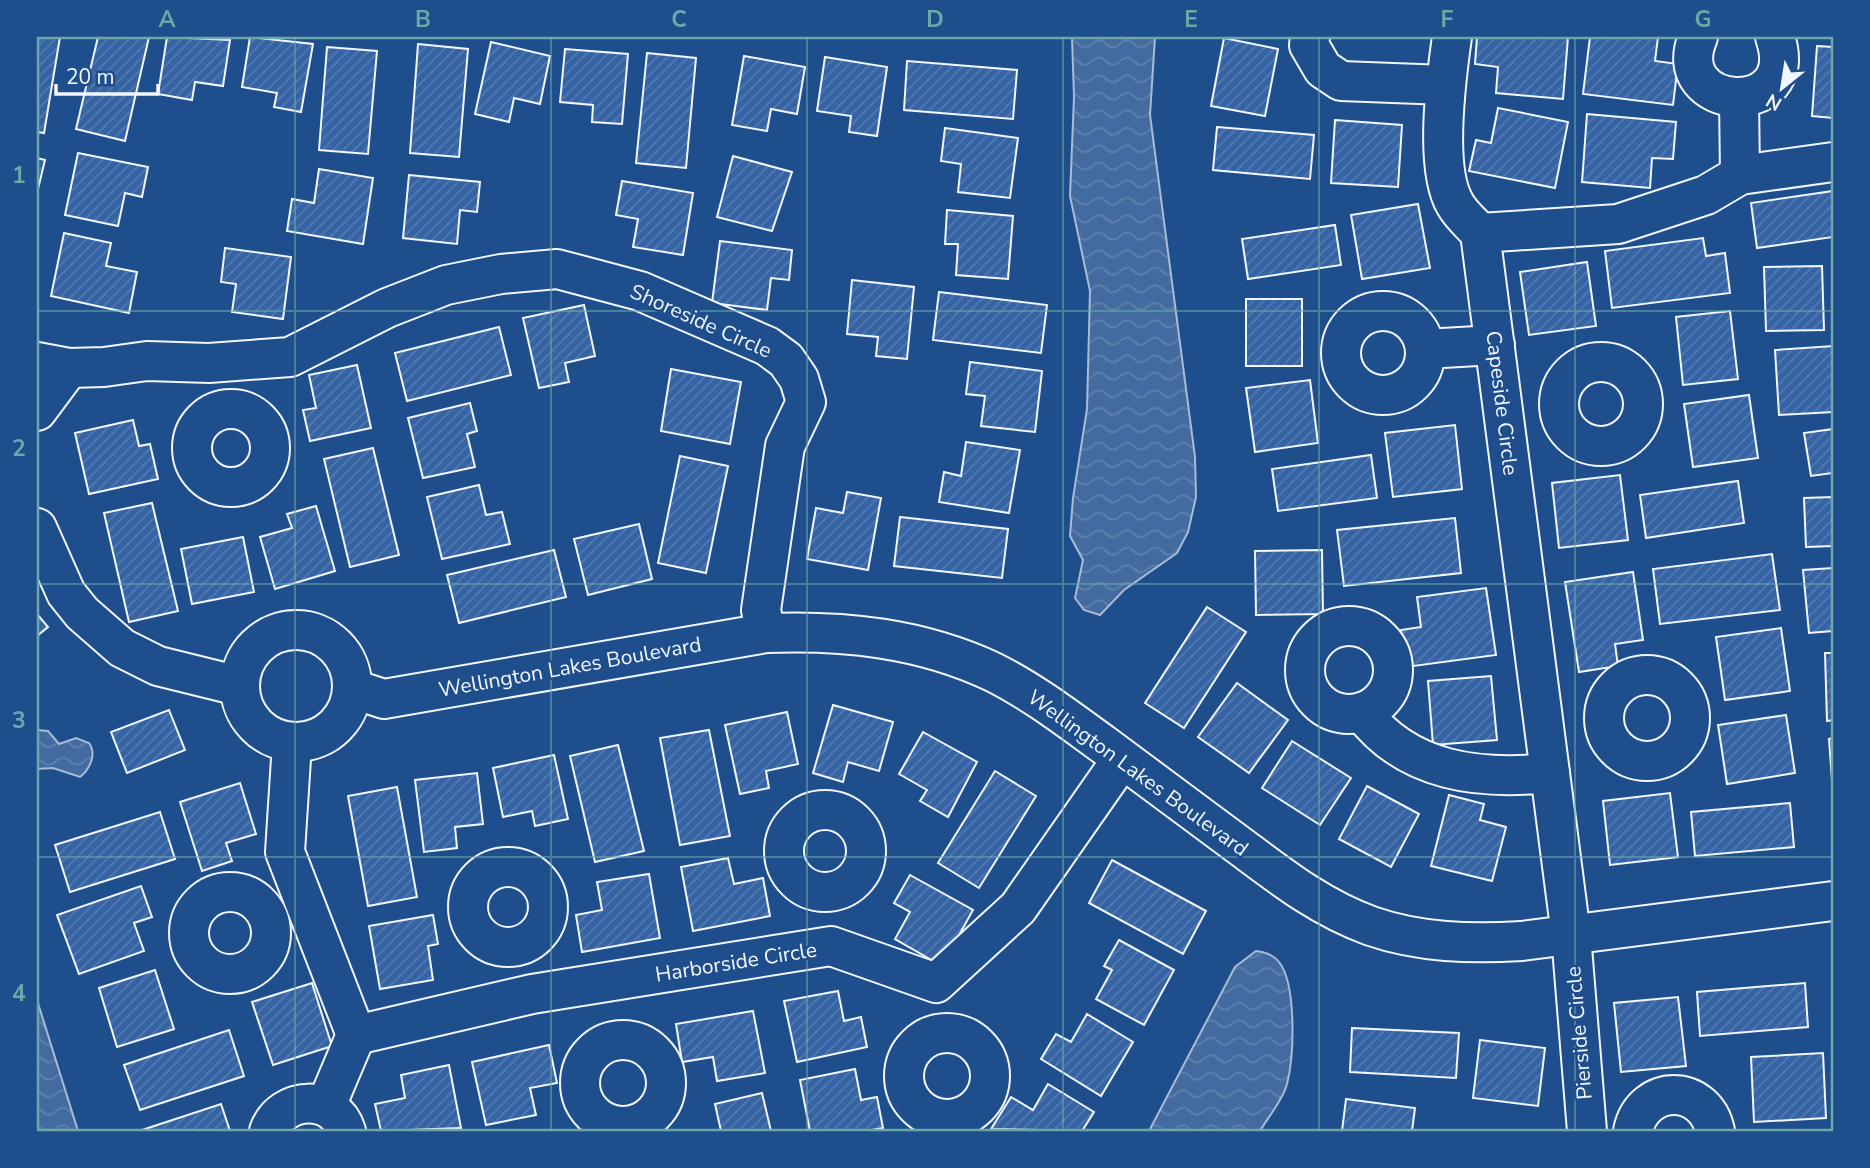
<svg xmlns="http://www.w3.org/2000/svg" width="1870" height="1168" viewBox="0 0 1870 1168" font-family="'Nunito Sans',sans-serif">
<defs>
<pattern id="water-waves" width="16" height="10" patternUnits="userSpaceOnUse" patternTransform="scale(1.75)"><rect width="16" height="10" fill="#446ba0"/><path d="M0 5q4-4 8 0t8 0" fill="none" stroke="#5f81ae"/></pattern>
<pattern id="building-hatch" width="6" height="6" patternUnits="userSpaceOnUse" patternTransform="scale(1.75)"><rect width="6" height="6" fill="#3563a3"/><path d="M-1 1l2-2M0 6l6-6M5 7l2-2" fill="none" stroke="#537ab1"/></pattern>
</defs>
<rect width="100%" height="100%" fill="#1f4e8c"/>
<g fill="url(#water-waves)" stroke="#a8bbd7" stroke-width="2">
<path d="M1072,37h83l-5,78 45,342 1,40 -8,35 -11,21 -53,37 -24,25 -16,-5 -9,-12 8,-38 -13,-24 3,-38 14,-89 3,-118 -20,-95 4,-99z"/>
<path d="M37,730l11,1 11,13 17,-6 13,5c8,11 1,26 -9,34l-27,-9 -16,1z"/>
<path d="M1256,951c9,1 17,3 23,11 18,23 15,95 8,122 -4,16 -19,33 -27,47h-111l86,-164z"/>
<path d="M37,1000l41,131h-41z"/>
</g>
<g fill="url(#building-hatch)" stroke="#f2f6ff" stroke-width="2">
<path d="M37,37h23l-16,96 -7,-1z"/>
<path d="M98,37h51l-24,104 -49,-12z"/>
<path d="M167,37l63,3 -7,46 -28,-4 -3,18 -34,-6z"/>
<path d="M250,37l63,7 -12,68 -27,-5 3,-14 -35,-6z"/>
<path d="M1477,37h91l-5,62 -67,-6 2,-26 -23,-3z"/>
<path d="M1590,37h68l-3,24 23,3 -5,41 -90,-11z"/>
<path d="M1224,38l54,11 -13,67 -54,-10z"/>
<path d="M491,42l59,14 -10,48 -26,-6 -5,24 -34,-8z"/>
<path d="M418,44l50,5 -9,108 -49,-4z"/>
<path d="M1817,46l16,1v71l-21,-2z"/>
<path d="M327,47l50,4 -9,103 -49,-4z"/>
<path d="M565,49l63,5 -6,70 -30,-2 1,-17 -33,-3z"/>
<path d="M647,53l49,5 -10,110 -50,-5z"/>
<path d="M744,56l61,11 -8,47 -26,-5 -4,22 -35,-6z"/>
<path d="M825,57l62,10 -10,69 -28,-4 2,-16 -34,-5z"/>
<path d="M907,61l110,9 -4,49 -109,-9z"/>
<path d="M1498,108l70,14 -13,66 -86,-17 7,-31 15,3z"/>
<path d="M1587,114l89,8 -3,37 -21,-1 -2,30 -68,-6z"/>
<path d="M1335,120l67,5 -4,62 -67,-4z"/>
<path d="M1217,127l97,8 -4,44 -97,-9z"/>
<path d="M945,128l73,10 -8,60 -52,-6 3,-28 -20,-3z"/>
<path d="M78,153l70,14 -6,30 -17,-4 -7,33 -53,-11z"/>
<path d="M733,156l59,16 -20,59 -55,-14z"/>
<path d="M37,158l8,2 -8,33z"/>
<path d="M319,169l54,9 -10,66 -76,-13 5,-32 22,4z"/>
<path d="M409,175l71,7 -3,30 -17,-2 -3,34 -54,-6z"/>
<path d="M622,181l71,12 -10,62 -50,-8 5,-28 -22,-4z"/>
<path d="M1833,191v46l-76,11 -6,-45z"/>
<path d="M1418,204l12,64 -68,11 -11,-64z"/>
<path d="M947,210l66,6 -5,63 -52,-4 2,-31h-13z"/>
<path d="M1335,225l6,40 -93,14 -6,-40z"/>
<path d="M64,233l47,10 -5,23 31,6 -8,41 -78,-17z"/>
<path d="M1703,238l3,18 19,-3 5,40 -118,15 -7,-57z"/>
<path d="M720,241l72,9 -3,30 -18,-2 -4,32 -55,-7z"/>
<path d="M225,248l66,9 -8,62 -51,-7 4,-28 -15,-2z"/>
<path d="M1587,262l9,64 -67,9 -9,-63z"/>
<path d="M1822,266l2,64 -58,1 -2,-64z"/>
<path d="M852,280l62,7 -7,72 -31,-3 2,-19 -31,-3z"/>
<path d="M939,292l108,13 -6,48 -108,-13z"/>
<rect x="1246" y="299" width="56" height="67"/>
<path d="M584,305l11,51 -30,7 4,19 -30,6 -16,-70z"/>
<path d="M1730,311l8,68 -55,6 -7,-68z"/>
<path d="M499,327l12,48 -104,26 -12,-48z"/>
<path d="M1833,346v66l-54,3 -4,-65z"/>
<path d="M970,362l72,9 -7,61 -54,-6 4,-30 -19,-2z"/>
<path d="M357,365l14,63 -61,13 -7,-31 13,-2 -7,-33z"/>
<path d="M671,369l70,13 -11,62 -69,-13z"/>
<path d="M1310,380l8,63 -63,9 -9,-64z"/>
<path d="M1749,395l9,63 -65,9 -9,-63z"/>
<path d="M470,403l7,28 -10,3 8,33 -52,11 -15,-60z"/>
<path d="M133,420l6,26 11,-2 8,35 -69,15 -14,-61z"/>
<path d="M1455,425l7,64 -69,8 -8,-64z"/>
<path d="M1833,429v44l-22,3 -7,-43z"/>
<path d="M966,442l54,8 -11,63 -70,-11 5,-30 17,4z"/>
<path d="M373,448l26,107 -49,12 -26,-108z"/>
<path d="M1371,455l6,43 -99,13 -6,-42z"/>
<path d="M680,456l48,10 -22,107 -48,-10z"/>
<path d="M1620,475l8,65 -69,8 -7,-65z"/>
<path d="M1738,481l6,42 -98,15 -6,-43z"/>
<path d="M479,485l7,30 16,-3 8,32 -68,15 -15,-62z"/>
<path d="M847,492l34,6 -13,72 -61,-11 9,-51 27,5z"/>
<path d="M1833,497v49l-27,1 -2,-49z"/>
<path d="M152,503l26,108 -49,11 -25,-109z"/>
<path d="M316,506l19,65 -60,18 -15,-52 32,-9 -5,-14z"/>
<path d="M900,517l108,12 -6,49 -108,-12z"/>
<path d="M1455,518l6,55 -117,13 -7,-56z"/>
<path d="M639,524l13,55 -64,16 -14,-56z"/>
<path d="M243,537l11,55 -62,12 -11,-55z"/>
<path d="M554,550l12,47 -107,26 -12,-48z"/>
<path d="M1322,550l1,64 -67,1 -1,-64z"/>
<path d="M1772,554l8,56 -120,14 -7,-55z"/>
<path d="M1833,568v63l-24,2 -6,-63z"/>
<path d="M1633,572l10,68 -28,4 3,22 -39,6 -14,-90z"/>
<path d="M1486,588l10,67 -90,12 -5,-37 20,-3 -4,-30z"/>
<path d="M1207,607l39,25 -62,96 -39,-25z"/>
<path d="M37,614l11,13 -11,9z"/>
<path d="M1781,628l9,63 -65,9 -9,-63z"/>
<path d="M1825,653h8v67l-6,1z"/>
<path d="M1491,676l6,64 -64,5 -5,-64z"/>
<path d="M1237,683l51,37 -39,53 -51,-36z"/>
<path d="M833,705l60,17 -14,49 -31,-9 -5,20 -30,-9z"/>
<path d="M169,710l16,40 -58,23 -16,-41z"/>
<path d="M787,712l11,52 -32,7 3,17 -29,6 -15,-69z"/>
<path d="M1786,715l9,58 -68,11 -9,-59z"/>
<path d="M709,730l21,106 -50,9 -20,-107z"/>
<path d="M923,732l54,30 -29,55 -28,-16 7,-11 -28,-16z"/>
<path d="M1833,738v56l-4,-55z"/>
<path d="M1292,741l59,37 -31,47 -58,-37z"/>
<path d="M618,745l26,106 -49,11 -25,-106z"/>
<path d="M554,755l14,64 -33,7 -3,-15 -29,6 -10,-49z"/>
<path d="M995,771l41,25 -57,92 -41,-25z"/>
<path d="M477,773l6,51 -28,3 2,21 -33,4 -9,-72z"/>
<path d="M240,783l16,51 -30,9 6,18 -30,10 -22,-69z"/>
<path d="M1367,786l52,28 -28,53 -52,-28z"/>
<path d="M397,787l20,110 -49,9 -20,-110z"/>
<path d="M1670,793l8,64 -68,8 -7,-64z"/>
<path d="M1449,795l35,9 -4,16 26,7 -14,54 -61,-15z"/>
<path d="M1790,803l4,44 -99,9 -4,-44z"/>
<path d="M160,812l15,47 -105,33 -15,-47z"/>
<path d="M728,858l6,26 29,-6 7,38 -77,15 -12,-64z"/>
<path d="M1112,860l94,51 -23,43 -94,-51z"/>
<path d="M649,874l11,64 -78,14 -6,-37 26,-5 -5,-28z"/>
<path d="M910,875l63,35 -31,56 -47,-27 15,-27 -16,-9z"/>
<path d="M141,886l11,31 -18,6 10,28 -65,23 -22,-59z"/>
<path d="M433,915l5,29 -10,2 5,34 -53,9 -11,-63z"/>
<path d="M1119,940l55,30 -30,55 -48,-26 16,-29 -8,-4z"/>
<path d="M155,970l19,59 -57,18 -18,-59z"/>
<path d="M312,983l20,63 -59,19 -21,-63z"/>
<path d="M1805,983l3,44 -108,9 -3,-44z"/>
<path d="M838,991l6,30 17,-4 6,30 -70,15 -13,-61z"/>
<path d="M1678,997l8,69 -65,6 -7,-69z"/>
<path d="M753,1011l12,62 -48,8 -4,-24 -31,5 -6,-38z"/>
<path d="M1087,1014l46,28 -32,54 -60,-37 15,-25 15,8z"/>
<path d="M1352,1028l107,5 -3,45 -106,-6z"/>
<path d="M229,1030l15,46 -104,34 -16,-45z"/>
<path d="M1480,1040l65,8 -7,58 -65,-8z"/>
<path d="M549,1045l8,38 -27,5 6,27 -50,10 -14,-63z"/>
<path d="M1823,1053l3,65 -72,4 -3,-65z"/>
<path d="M449,1065l12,63 -80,3 -6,-27 30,-6 -4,-23z"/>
<path d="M855,1069l6,31 16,-3 6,31 -17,3h-56l-10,-51z"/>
<path d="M1048,1084l46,28 -12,19 -91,-2 20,-32 22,13z"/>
<path d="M762,1093l9,38h-50l-6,-27z"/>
<path d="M1346,1099l69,9 -3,23h-70z"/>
<path d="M221,1104l9,27h-91z"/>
</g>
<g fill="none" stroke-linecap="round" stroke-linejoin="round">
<defs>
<g id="minor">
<path d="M1310,37l-1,8 14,24 18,12 104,4"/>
<path d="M1452,37c-6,42 -18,131 3,167 6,11 17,20 25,29"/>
<path d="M1698,37c-32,75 106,85 77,0"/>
<path d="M1739,99l1,76"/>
<circle cx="1383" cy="353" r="42"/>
<path d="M1425,349l70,-4"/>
<circle cx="1601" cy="404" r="42"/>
<path d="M37,362l32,6 35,-1 43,-6 62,2 81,-6 97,-49 59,-23 55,-11 56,-5 83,22 127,55 19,14 13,19 7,23 -21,44 -24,164 5,23"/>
<circle cx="231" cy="448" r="39"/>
<path d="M37,411l32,-43"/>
<path d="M37,528l29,65 16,20 40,35 36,18 81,20"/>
<circle cx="1349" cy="670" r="44"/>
<circle cx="296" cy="686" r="56"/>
<circle cx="1647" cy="718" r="43"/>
<path d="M353,689l31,10 382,-66c78,-3 155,5 227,39 40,20 75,47 111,73 47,35 93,69 140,104 40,30 79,60 127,77 49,17 100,18 151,15l311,-40"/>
<path d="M1362,712c46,61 118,68 188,61"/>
<path d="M292,743l-7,109 71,183"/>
<circle cx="825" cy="851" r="41"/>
<circle cx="508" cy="907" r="40"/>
<circle cx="230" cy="933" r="41"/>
<circle cx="947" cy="1076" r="43"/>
<path d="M356,1035l176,-41 299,-48 105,37 82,-75 104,-149"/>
<circle cx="623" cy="1083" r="43"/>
<path d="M326,1106l30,-71"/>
<path d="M269,1131c13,-35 65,-38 77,0"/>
<path d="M1587,1131l-16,-196 -91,-702 138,-9 88,-29 34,-20 93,-13"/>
<path d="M1633,1131c10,-48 72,-48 82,0"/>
</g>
</defs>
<use href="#minor" stroke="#f2f6ff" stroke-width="42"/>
<use href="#minor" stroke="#1f4e8c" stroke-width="38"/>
</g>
<path fill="none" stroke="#6aa9a8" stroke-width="2" stroke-opacity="0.55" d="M295,37v1094M551,37v1094M807,37v1094M1063,37v1094M1319,37v1094M1575,37v1094M37,311h1796M37,584h1796M37,857h1796"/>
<g text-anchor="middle" stroke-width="5" stroke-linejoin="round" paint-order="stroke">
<g font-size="21" fill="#f2f6ff" stroke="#1f4e8c">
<text transform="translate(701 321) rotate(24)" y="7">Shoreside Circle</text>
<text transform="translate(1502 403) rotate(83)" y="7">Capeside Circle</text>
<text transform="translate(570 667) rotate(-10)" y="7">Wellington Lakes Boulevard</text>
<text transform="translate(1138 773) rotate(36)" y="7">Wellington Lakes Boulevard</text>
<text transform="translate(736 962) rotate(-9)" y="7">Harborside Circle</text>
<text transform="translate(1579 1033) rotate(-95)" y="7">Pierside Circle</text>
</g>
</g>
<rect width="1870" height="1168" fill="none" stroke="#1f4e8c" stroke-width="77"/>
<g transform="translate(1782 88) rotate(210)" stroke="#1f4e8c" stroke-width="5" paint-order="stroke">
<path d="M0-5L12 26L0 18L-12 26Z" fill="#f2f6ff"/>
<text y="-10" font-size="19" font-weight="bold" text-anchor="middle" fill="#f2f6ff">N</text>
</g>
<path d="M56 84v10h102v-10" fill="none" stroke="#f2f6ff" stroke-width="3.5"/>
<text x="66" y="84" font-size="21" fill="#f2f6ff" stroke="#1f4e8c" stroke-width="5" paint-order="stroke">20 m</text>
<rect x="38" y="38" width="1794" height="1092" fill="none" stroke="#6aa9a8" stroke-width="2.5"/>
<g font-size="23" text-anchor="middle" font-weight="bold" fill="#6aa9a8">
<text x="167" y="27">A</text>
<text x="423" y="27">B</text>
<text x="679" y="27">C</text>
<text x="935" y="27">D</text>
<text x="1191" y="27">E</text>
<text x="1447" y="27">F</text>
<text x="1703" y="27">G</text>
<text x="19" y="183">1</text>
<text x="19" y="456">2</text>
<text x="19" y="728">3</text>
<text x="19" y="1001">4</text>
</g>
</svg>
